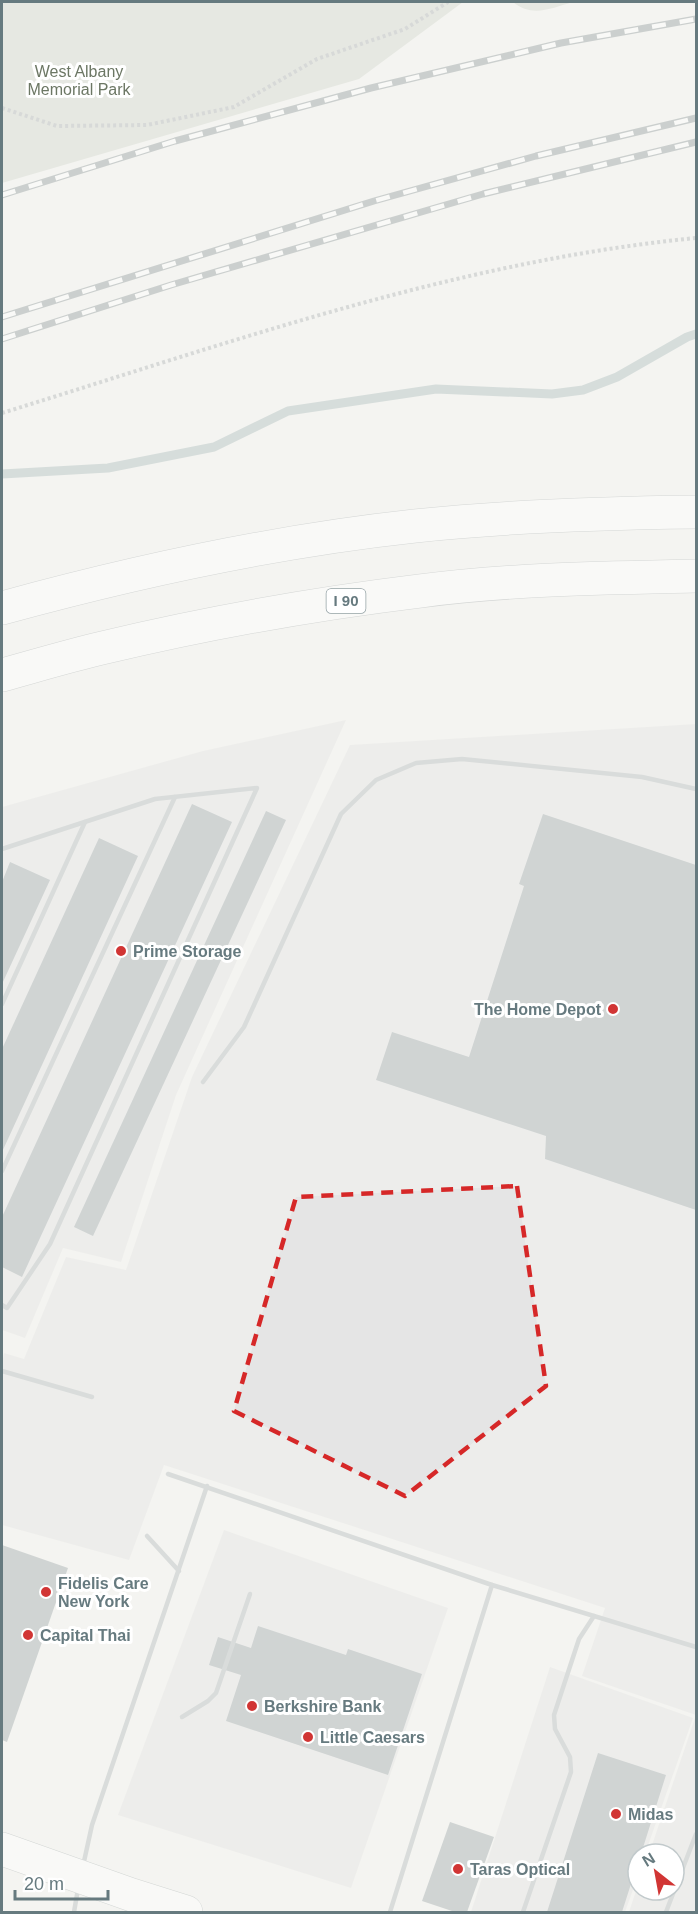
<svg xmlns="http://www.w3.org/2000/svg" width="698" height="1914" viewBox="0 0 698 1914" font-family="Arial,sans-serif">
<rect width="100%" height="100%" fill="#f4f4f1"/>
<g fill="#e5e5e5">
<path d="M346,720l-170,375 -55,167 -58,-14 -38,90 -23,-8v-523l201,-56z"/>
<path d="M696,724v1188h-67l9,-27v5h36v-36h-25l47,-139 -114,-39 23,-68 -441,-143 -35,95 -127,-35v-162l2,-10 20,6 42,-102 60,13 66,-193 158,-332z"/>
<path d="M224,1530l224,78 -97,280 -233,-73z"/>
<path d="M550,1667l143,51 -48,136h-7v22l-13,36h-154z"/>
</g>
<g fill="#d5d9d1">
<path d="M2,2h461l-104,77 -357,104z"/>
<path d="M513,2h60c-21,6 -41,16 -60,0z"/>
</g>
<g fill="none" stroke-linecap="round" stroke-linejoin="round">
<path stroke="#b2c1c2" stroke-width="9" d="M2,474l106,-6 106,-21 74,-36 148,-22 116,5 31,-4 34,-13 70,-40 9,-3"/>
</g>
<g fill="#a4adb0">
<path d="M192,804l40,18 -210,455 -20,-10v-50z"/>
<path d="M266,811l20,9 -193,416 -19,-9z"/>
<path d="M543,814l153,51v345l-151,-51 1,-23 -170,-56 16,-48 77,25 55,-171 -5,-2z"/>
<path d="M99,838l39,18 -136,296v-103z"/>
<path d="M10,862l40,18 -48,104v-102z"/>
<path d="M2,1545l66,23 -61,174 -5,-2z"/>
<path d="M258,1626l88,29 2,-6 74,25 -34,101 -162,-54 15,-46 -32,-10 9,-28 33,11z"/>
<path d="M598,1753l68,22 -25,79h-3v8l-16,50h-75z"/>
<path d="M450,1822l44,15 -27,75h-12l-33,-11z"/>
</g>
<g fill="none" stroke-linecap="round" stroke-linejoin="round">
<defs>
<path id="primary" d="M2,1849l130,46 54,17"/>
<g id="motorway">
<path d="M2,608c135,-37 274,-67 413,-82 94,-10 188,-13 281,-14"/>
<path d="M2,675c33,-9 66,-19 100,-27 105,-25 211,-44 318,-57 91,-12 184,-13 276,-15"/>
</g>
</defs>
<use href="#primary" stroke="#adb4b5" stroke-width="34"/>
<use href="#motorway" stroke="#afb4b6" stroke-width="34"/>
<g stroke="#b4b8ba" stroke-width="4" stroke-dasharray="3 3" stroke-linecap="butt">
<path d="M2,108l55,18 90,-1 87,-18 83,-48 88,-30 43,-27"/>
<path d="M2,413c227,-70 456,-152 694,-175"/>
</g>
<g stroke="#b9bfc1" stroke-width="4.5">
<path d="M2,849l153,-50 102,-11 -207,456 -43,64 -5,-3"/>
<path d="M2,1004l83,-182"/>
<path d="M203,1082l41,-55 97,-213 35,-34 40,-17 46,-4 180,18 54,12"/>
<path d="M2,1171l173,-374"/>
<path d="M2,1371l90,26"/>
<path d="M168,1474l324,111 -102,327"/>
<path d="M147,1536l32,35"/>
<path d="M492,1585l204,62"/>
<path d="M182,1717l26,-16 8,-8 34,-99"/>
<path d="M83,1866l9,-41 115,-339"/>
<path d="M74,1912l4,-23"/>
<path d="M523,1912l48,-140 -1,-15 -15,-28 -1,-14 25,-76 15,-23"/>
<path d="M666,1912l30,-78"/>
</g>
<use href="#primary" stroke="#fff" stroke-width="33"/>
<use href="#motorway" stroke="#fff" stroke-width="33"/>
<defs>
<g id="rail">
<path d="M2,195l173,-54 196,-53 190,-45 135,-24"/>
<path d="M2,317l372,-116 162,-45 160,-38"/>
<path d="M2,339l169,-54 312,-91 213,-52"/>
</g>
</defs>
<use href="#rail" stroke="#9aa3a5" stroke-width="7"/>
<use href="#rail" stroke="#fff" stroke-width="4.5" stroke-dasharray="14" stroke-linecap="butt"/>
</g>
<path d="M0 0H698V1914H0ZM517,1186l29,200 -141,110 -171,-85 62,-214z" fill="#f4f4f1" fill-opacity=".55" fill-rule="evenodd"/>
<path fill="none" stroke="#d62828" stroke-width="4.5" stroke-dasharray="12 8" stroke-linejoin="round" d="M517,1186l29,200 -141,110 -171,-85 62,-214z"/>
<g fill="#d13534" stroke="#fff" stroke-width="2">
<circle cx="121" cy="951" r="6"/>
<circle cx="613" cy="1009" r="6"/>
<circle cx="46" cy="1592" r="6"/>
<circle cx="28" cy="1635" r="6"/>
<circle cx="252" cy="1706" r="6"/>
<circle cx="308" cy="1737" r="6"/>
<circle cx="616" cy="1814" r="6"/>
<circle cx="458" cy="1869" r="6"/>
</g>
<g text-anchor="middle" stroke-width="6" stroke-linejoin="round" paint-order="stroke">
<rect fill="#fff" stroke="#94a2a5" stroke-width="1.5" x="326.5" y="589" width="39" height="24" rx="4.5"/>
<g font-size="15" font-weight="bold" fill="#667a7f">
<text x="346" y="606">I 90</text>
</g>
<g font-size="16" fill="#6c7764" stroke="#fff">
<text x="79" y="77">West Albany<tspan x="79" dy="18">Memorial Park</tspan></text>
</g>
<g font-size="16" font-weight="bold" fill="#667a7f" stroke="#fff" text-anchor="start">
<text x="133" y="957">Prime Storage</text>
<text x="601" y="1015" text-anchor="end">The Home Depot</text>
<text x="58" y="1589">Fidelis Care<tspan x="58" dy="18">New York</tspan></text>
<text x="40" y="1641">Capital Thai</text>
<text x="264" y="1712">Berkshire Bank</text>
<text x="320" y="1743">Little Caesars</text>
<text x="628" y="1820">Midas</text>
<text x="470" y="1875">Taras Optical</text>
</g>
</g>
<rect width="698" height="1914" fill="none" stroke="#667a7f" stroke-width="6"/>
<g transform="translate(656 1872) rotate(329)"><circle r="28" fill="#ffffff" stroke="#c2cacc" stroke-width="1.5"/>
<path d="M0-4.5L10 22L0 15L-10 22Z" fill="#d13534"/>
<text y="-9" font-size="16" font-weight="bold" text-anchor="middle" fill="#667a7f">N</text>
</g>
<path d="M15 1890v9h93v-9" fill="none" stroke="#667a7f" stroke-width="3"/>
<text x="24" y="1890" font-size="18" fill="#667a7f" stroke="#ffffff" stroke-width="4.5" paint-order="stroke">20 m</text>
</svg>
